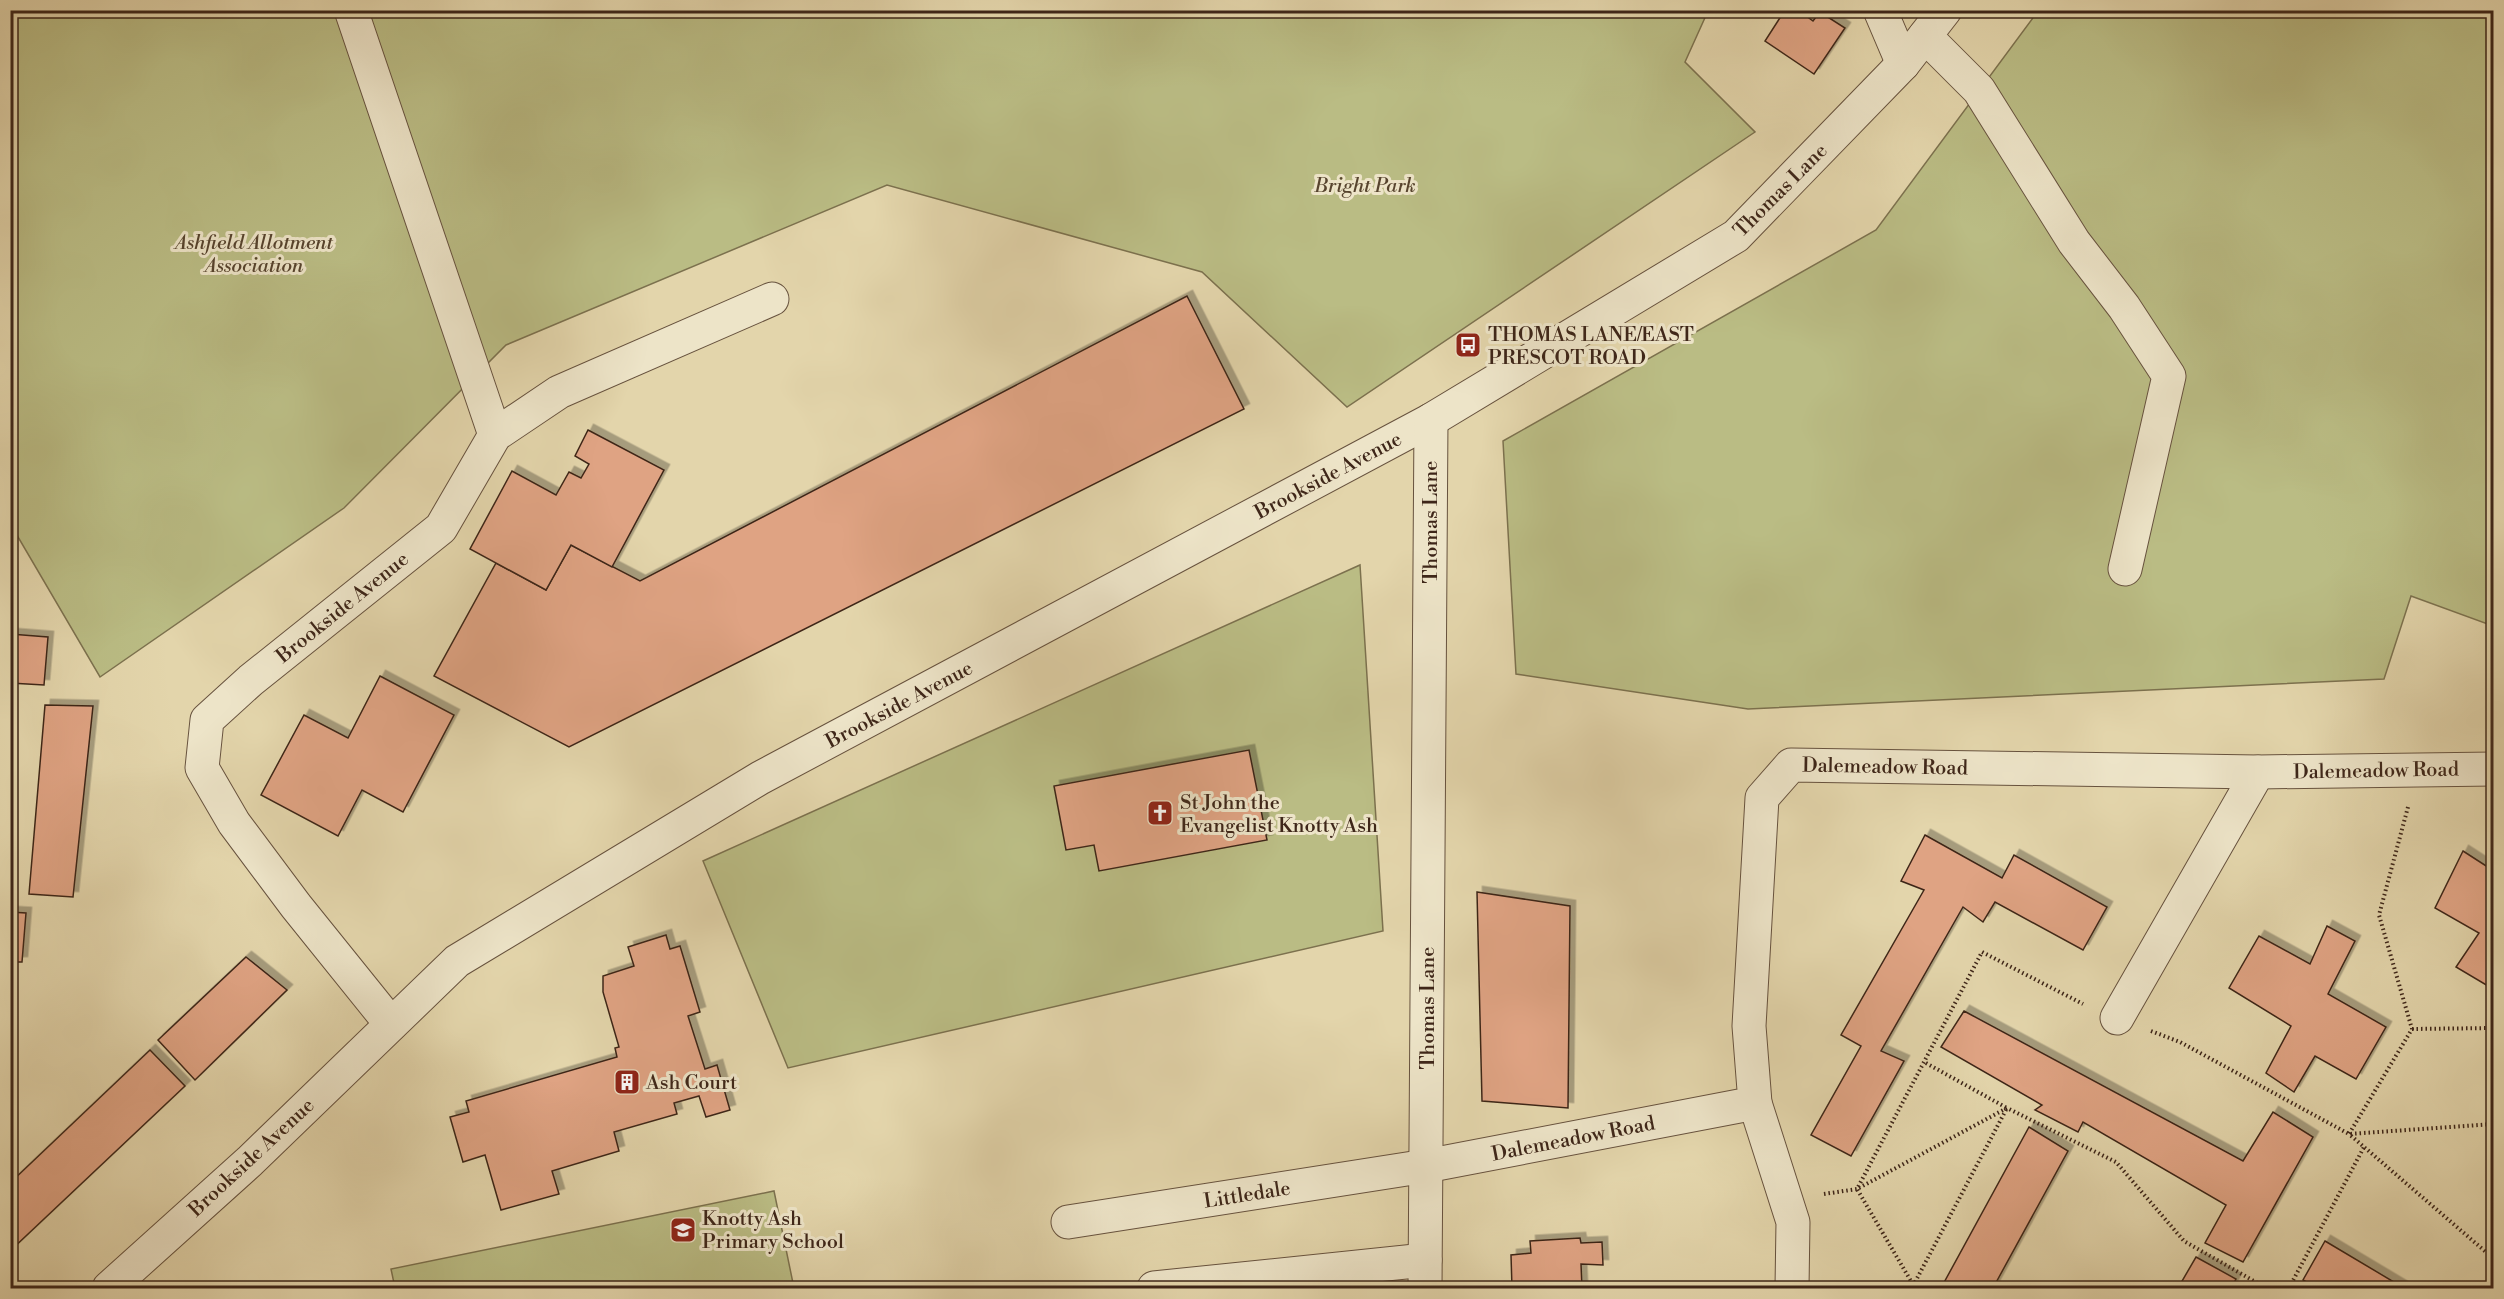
<svg xmlns="http://www.w3.org/2000/svg" width="2504" height="1299" font-family="'Libre Bodoni',serif">
	<style>
		.green { fill: #babc84; stroke: #7c714e; stroke-width: 1.5 }
		.building { fill: #dfa383; stroke: #3e2619; stroke-width: 1.5; filter: url(#shadow) }
		.lines { fill: none; stroke-linecap: round; stroke-linejoin: round }
		.minor-casing { stroke: #67523e; stroke-width: 35 }
		.path { stroke: #3e2619; stroke-width: 4; stroke-dasharray: 1.5 3; stroke-linecap: butt }
		.minor { stroke: #ede4c8; stroke-width: 33 }
		.labels { text-anchor: middle; stroke-width: 6; stroke-linejoin: round; paint-order: stroke }
		.park-label { font-size: 20px; font-style: italic; fill: #57442e; stroke: #ede4c8 }
		.street-label { font-size: 20px; fill: #3e2619; stroke: #ede4c8 }
		.poi-label { font-size: 20px; fill: #3e2619; stroke: #ede4c8; text-anchor: start }
	</style>
	<defs>
		<filter id="shadow"><feDropShadow dx="5.5" dy="-5.5" stdDeviation="0" flood-color="#0004"/></filter>
	</defs>
	<rect width="100%" height="100%" fill="#e3d5ab"/>
	<filter id="stains"><feTurbulence type="fractalNoise" baseFrequency=".00333" numOctaves="4"/><feColorMatrix values="0 0 0 0 .2 0 0 0 0 .09 0 0 0 0 .02 0 0 0 .5 -.17"/></filter>
	<radialGradient id="worn" r=".72"><stop offset=".6" stop-color="#630" stop-opacity="0"/><stop offset="1" stop-color="#630" stop-opacity=".3"/></radialGradient>
	<g class="green">
		<path d="M 10,11 L 1708,11 L 1685,62 L 1755,132 L 1347,407 L 1202,272 L 887,185 L 506,345 L 344,508 L 100,677 L 11,525 Z"/>
		<path d="M 2038,11 L 2493,11 L 2493,626 L 2411,596 L 2384,679 L 1748,709 L 1516,674 L 1503,441 L 1876,230 Z"/>
		<path d="M 1360,565 L 1383,931 L 788,1068 L 703,861 Z"/>
		<path d="M 774,1191 L 794,1288 L 395,1288 L 391,1269 Z"/>
	</g>
	<g class="building">
		<path d="M 1785,10 L 1798,10 L 1813,21 L 1820,12 L 1845,28 L 1814,74 L 1765,41 Z"/>
		<path d="M 1187,296 L 1244,409 L 569,747 L 434,676 L 496,563 L 546,590 L 571,545 L 640,581 Z"/>
		<path d="M 588,430 L 664,470 L 612,567 L 571,545 L 546,590 L 470,549 L 512,471 L 556,495 L 569,472 L 581,478 L 589,464 L 575,456 Z"/>
		<path d="M 10,634 L 48,637 L 44,685 L 10,683 Z"/>
		<path d="M 380,676 L 454,715 L 403,812 L 362,790 L 338,836 L 261,795 L 304,715 L 348,738 Z"/>
		<path d="M 45,705 L 93,706 L 73,897 L 29,894 Z"/>
		<path d="M 1249,750 L 1267,840 L 1099,871 L 1094,845 L 1066,850 L 1054,786 Z"/>
		<path d="M 1925,835 L 2002,878 L 2014,855 L 2107,907 L 2083,950 L 1995,902 L 1983,922 L 1963,907 L 1881,1051 L 1904,1061 L 1851,1156 L 1811,1135 L 1861,1046 L 1841,1035 L 1924,890 L 1901,881 Z"/>
		<path d="M 2463,851 L 2494,871 L 2494,978 L 2488,986 L 2456,967 L 2479,933 L 2435,908 Z"/>
		<path d="M 1477,892 L 1570,906 L 1568,1108 L 1482,1101 Z"/>
		<path d="M 10,912 L 26,913 L 22,962 L 10,962 Z"/>
		<path d="M 2327,926 L 2355,941 L 2328,994 L 2386,1027 L 2356,1079 L 2315,1056 L 2294,1092 L 2266,1073 L 2291,1026 L 2229,988 L 2259,936 L 2310,964 Z"/>
		<path d="M 666,935 L 670,949 L 680,946 L 700,1012 L 688,1016 L 705,1069 L 717,1065 L 730,1110 L 706,1117 L 699,1096 L 674,1103 L 677,1114 L 614,1132 L 619,1151 L 552,1171 L 559,1194 L 501,1210 L 485,1155 L 463,1162 L 450,1117 L 469,1112 L 466,1101 L 617,1057 L 615,1048 L 619,1047 L 603,992 L 603,976 L 634,966 L 628,947 Z"/>
		<path d="M 246,957 L 287,990 L 195,1080 L 158,1040 Z"/>
		<path d="M 1964,1011 L 2243,1161 L 2273,1112 L 2313,1137 L 2243,1262 L 2205,1243 L 2226,1205 L 2083,1122 L 2078,1132 L 2035,1110 L 2042,1105 L 1941,1047 Z"/>
		<path d="M 150,1050 L 185,1086 L 10,1251 L 10,1183 Z"/>
		<path d="M 2029,1127 L 2068,1151 L 1993,1288 L 1941,1288 Z"/>
		<path d="M 1580,1238 L 1581,1243 L 1602,1242 L 1603,1265 L 1581,1264 L 1582,1288 L 1512,1288 L 1511,1255 L 1531,1253 L 1530,1241 Z"/>
		<path d="M 2325,1241 L 2404,1288 L 2317,1288 L 2303,1280 Z"/>
		<path d="M 2196,1257 L 2236,1279 L 2231,1288 L 2178,1288 Z"/>
	</g>
	<g class="lines">
		<g class="minor-casing">
			<g id="minor">
				<path d="M 351,10 L 495,435"/>
				<path d="M 1880,10 L 1903,64"/>
				<path d="M 1925,36 L 1979,90 L 2074,242 L 2124,307 L 2169,376 L 2125,569"/>
				<path d="M 2117,1018 L 2258,772"/>
				<path d="M 391,1024 L 296,906 L 234,823 L 202,768 L 207,720 L 251,680 L 441,528 L 495,435 L 559,392 L 772,299"/>
				<path d="M 1755,1103 L 1793,1222 L 1792,1288"/>
				<path d="M 1068,1222 L 1426,1166 L 1755,1103 L 1749,1026 L 1762,798 L 1791,765 L 2258,772 L 2494,769"/>
				<path d="M 109,1288 L 250,1161 L 457,961 L 760,778 L 1431,420 L 1736,236 L 1903,64 L 1945,10"/>
				<path d="M 1154,1288 L 1425,1260"/>
				<path d="M 1425,1288 L 1431,420"/>
			</g>
		</g>
		<g class="path">
			<path d="M 2408,807 L 2379,915 L 2412,1029 L 2349,1134 L 2494,1259"/>
			<path d="M 2412,1029 L 2494,1028"/>
			<path d="M 2151,1031 L 2180,1042 L 2349,1134 L 2494,1124"/>
			<path d="M 1824,1194 L 1857,1189 L 1982,952 L 2083,1004"/>
			<path d="M 1913,1286 L 2007,1108 L 1924,1062"/>
			<path d="M 1915,1288 L 1857,1189 L 2007,1108 L 2116,1162 L 2184,1241 L 2266,1288"/>
			<path d="M 2289,1288 L 2364,1147"/>
		</g>
		<use href="#minor" class="minor"/>
	</g>
	<defs>
		<g id="bus-square" transform="scale(1.35)"><rect x="-9" y="-9" width="18" height="18" rx="4" fill="#8f2418" stroke="#ede4c8"/><path d="M-5-6H5V4H4V6H2V4H-2V6H-4V4H-5ZM-3.5-4V0h7V-4ZM-3.5 1.2v1.5H-2V1.2ZM2 1.2v1.5H3.5V1.2Z" fill="#fff"/></g>
		<g id="church-square" transform="scale(1.35)"><rect x="-9" y="-9" width="18" height="18" rx="4" fill="#8f2418" stroke="#ede4c8"/><path d="M-1.2-6h2.4v3.5h3.3v2.4h-3.3V6h-2.4V-.1h-3.3v-2.4h3.3Z" fill="#fff"/></g>
		<g id="building-square" transform="scale(1.35)"><rect x="-9" y="-9" width="18" height="18" rx="4" fill="#8f2418" stroke="#ede4c8"/><path d="M-4-6H4V6H1V3H-1V6H-4ZM-2.5-4.3h1.7v1.8h-1.7ZM.8-4.3h1.7v1.8H.8ZM-2.5-1h1.7V.8h-1.7ZM.8-1h1.7V.8H.8Z" fill="#fff"/></g>
		<g id="school-square" transform="scale(1.35)"><rect x="-9" y="-9" width="18" height="18" rx="4" fill="#8f2418" stroke="#ede4c8"/><path d="M0-5L7-2L0 1L-7-2ZM-4 1L0 2.5L4 1V4Q0 6-4 4Z" fill="#fff"/></g>
	</defs>
	<g fill-rule="evenodd">
		<use href="#bus-square" x="1468" y="345"/>
		<use href="#church-square" x="1160" y="813"/>
		<use href="#building-square" x="627" y="1082"/>
		<use href="#school-square" x="683" y="1230"/>
	</g>
	<g class="labels">
		<g class="park-label">
			<text x="1365" y="192">Bright Park</text>
			<text x="254" y="249">Ashfield Allotment<tspan x="254" dy="23">Association</tspan></text>
		</g>
		<g class="street-label">
			<text transform="translate(1780 190) rotate(-45)" y="7">Thomas Lane</text>
			<text transform="translate(1328 475) rotate(-28)" y="7">Brookside Avenue</text>
			<text transform="translate(1430 522) rotate(-90)" y="7">Thomas Lane</text>
			<text transform="translate(342 607) rotate(-39)" y="7">Brookside Avenue</text>
			<text transform="translate(899 704) rotate(-28)" y="7">Brookside Avenue</text>
			<text transform="translate(1885 766) rotate(1)" y="7">Dalemeadow Road</text>
			<text transform="translate(2376 770) rotate(-1)" y="7">Dalemeadow Road</text>
			<text transform="translate(1427 1008) rotate(-90)" y="7">Thomas Lane</text>
			<text transform="translate(1573 1138) rotate(-11)" y="7">Dalemeadow Road</text>
			<text transform="translate(251 1157) rotate(-43)" y="7">Brookside Avenue</text>
			<text transform="translate(1247 1194) rotate(-9)" y="7">Littledale</text>
		</g>
		<g class="poi-label">
			<text x="1488" y="341">THOMAS LANE/EAST<tspan x="1488" dy="23">PRESCOT ROAD</tspan></text>
			<text x="1180" y="809">St John the<tspan x="1180" dy="23">Evangelist Knotty Ash</tspan></text>
			<text x="646" y="1089">Ash Court</text>
			<text x="702" y="1225">Knotty Ash<tspan x="702" dy="23">Primary School</tspan></text>
		</g>
	</g>
	<rect width="2504" height="1299" fill="none" stroke="#e3d5ab" stroke-width="36"/>
	<rect x="12" y="12" width="2480" height="1275" fill="none" stroke="#3e2619" stroke-width="3"/>
	<rect x="18" y="18" width="2468" height="1263" fill="none" stroke="#3e2619" stroke-width="1.5"/>
	<rect width="100%" height="100%" filter="url(#stains)"/>
	<rect width="100%" height="100%" fill="url(#worn)"/>
</svg>
